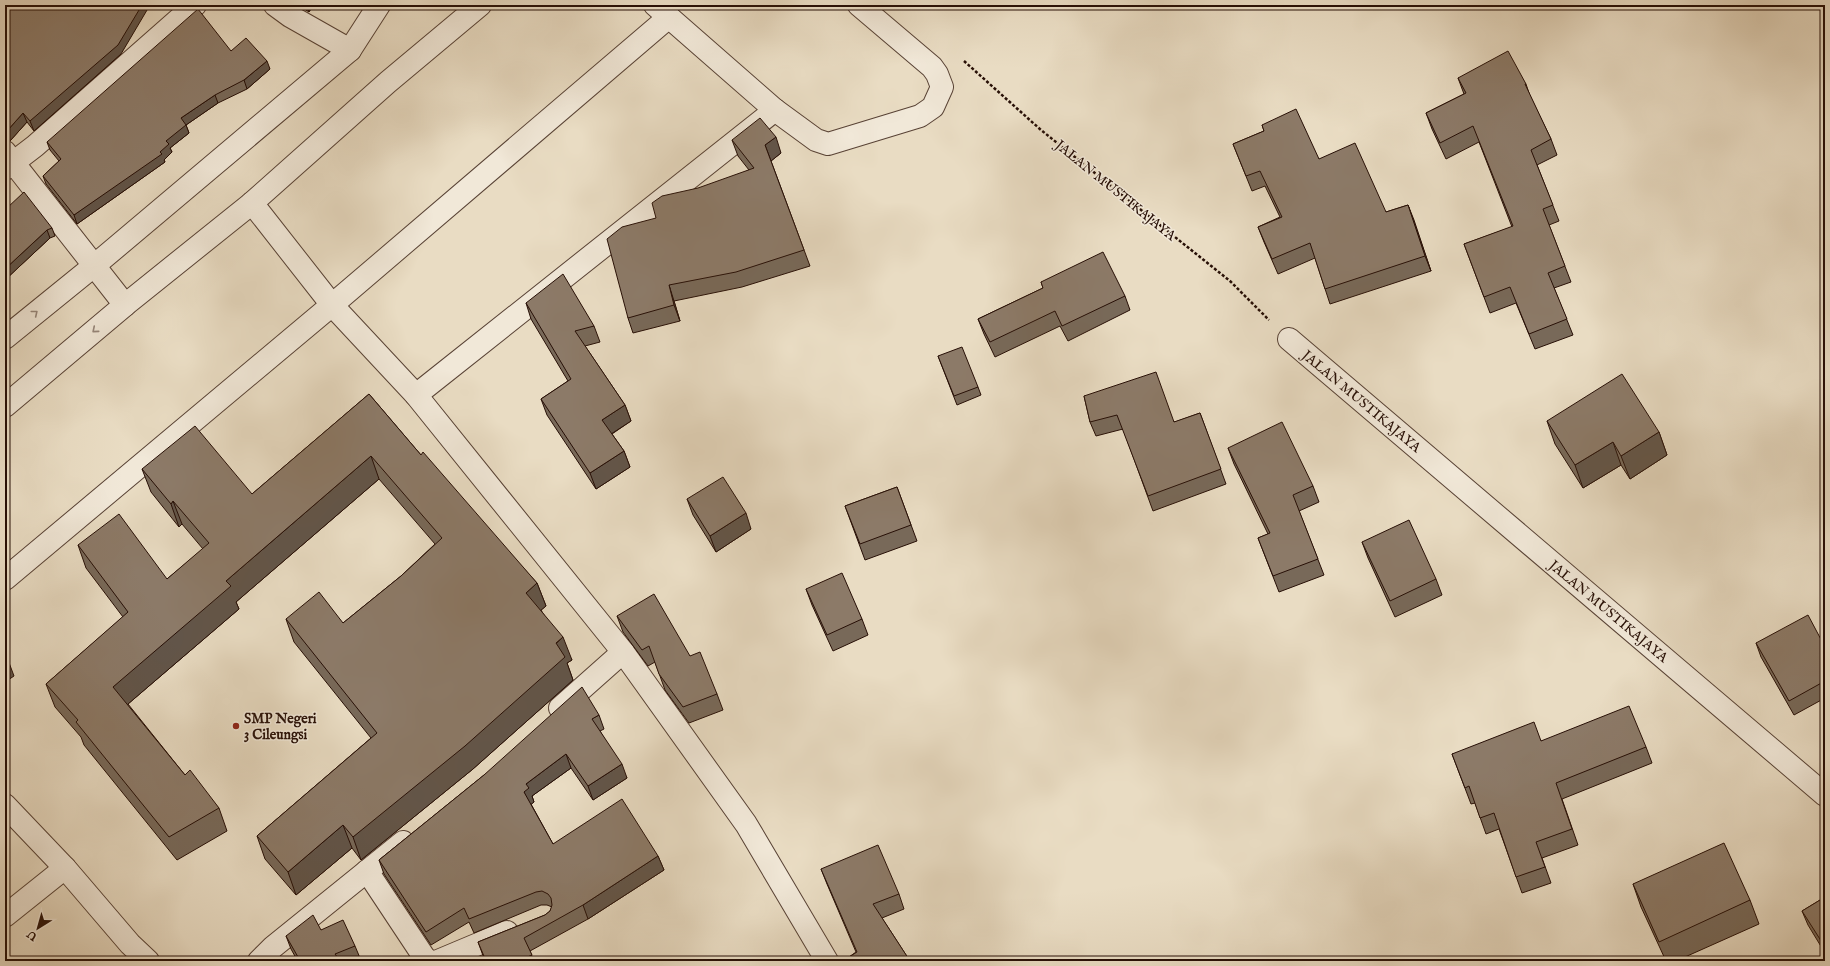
<svg xmlns="http://www.w3.org/2000/svg" width="1830" height="966" font-family="'IM FELL English',serif">
	<style>
		.lines { fill: none; stroke-linecap: round; stroke-linejoin: round }
		.minor-casing { stroke: #584235; stroke-width: 24 }
		.path { stroke: #270f06; stroke-width: 2.5; stroke-dasharray: 3 2; stroke-linecap: butt }
		.minor { stroke: #f1e8d8; stroke-width: 22 }
		.wall { fill: #786959; stroke: #270f06 }
		.shaded-wall { fill: #625549; stroke: #270f06 }
		.building { fill: #8c7a68; stroke: #270f06 }
		.oneway { stroke: #96867a }
		.poi-dot { fill: #8f2418; stroke: #f1e8d8; stroke-width: 1.5 }
		.labels { text-anchor: middle; stroke-width: 3; stroke-linejoin: round; paint-order: stroke }
		.street-label { font-size: 14px; fill: #270f06; stroke: #f1e8d8 }
		.poi-label { font-size: 14px; font-weight: bold; fill: #270f06; stroke: #f1e8d8; text-anchor: start }
	</style>
	<rect width="100%" height="100%" fill="#e9dcc3"/>
	<filter id="stains"><feTurbulence type="fractalNoise" baseFrequency=".005" numOctaves="4"/><feColorMatrix values="0 0 0 0 .2 0 0 0 0 .09 0 0 0 0 .02 0 0 0 .5 -.17"/></filter>
	<radialGradient id="worn" r=".72"><stop offset=".6" stop-color="#630" stop-opacity="0"/><stop offset="1" stop-color="#630" stop-opacity=".3"/></radialGradient>
	<g class="lines">
		<g class="minor-casing">
			<g id="minor">
				<path d="M 275,5 L 290,16 L 350,50"/>
				<path d="M 655,5 L 775,110 L 816,140 L 828,144 L 920,116 L 933,107 L 942,87 L 937,74 L 932,67 L 859,5"/>
				<path d="M 5,152 L 125,305"/>
				<path d="M 5,169 L 35,146 L 195,5"/>
				<path d="M 252,203 L 332,305 L 416,395 L 623,652 L 746,824 L 827,961"/>
				<path d="M 5,338 L 95,265 L 350,50 L 379,5"/>
				<path d="M 1289,339 L 1825,795"/>
				<path d="M 416,395 L 775,110"/>
				<path d="M 5,406 L 125,305 L 252,203 L 388,82 L 480,5"/>
				<path d="M 5,579 L 332,305 L 669,17"/>
				<path d="M 560,708 L 623,652"/>
				<path d="M 5,805 L 65,868 L 130,944 L 148,961"/>
				<path d="M 367,871 L 424,957 L 429,961"/>
				<path d="M 5,916 L 65,868"/>
				<path d="M 259,961 L 273,947 L 403,842"/>
				<path d="M 438,961 L 507,932"/>
			</g>
		</g>
		<path class="path" d="M 964,61 L 1041,130 L 1230,281 L 1269,320"/>
		<use href="#minor" class="minor"/>
	</g>
	<g class="wall">
		<path d="M 298,5 L 313,5 L 309,12 Z"/>
		<path d="M 5,15 L 121,54 L 34,131 L 27,122 L 10,141 L 5,140 Z"/>
		<path d="M 231,51 L 270,69 L 247,89 L 218,103 L 186,125 L 189,133 L 170,148 L 172,152 L 164,160 L 165,162 L 77,224 L 46,184 L 43,176 L 59,161 L 50,150 L 47,142 Z"/>
		<path d="M 1458,78 L 1526,84 L 1530,96 L 1551,139 L 1557,155 L 1537,165 L 1559,221 L 1549,225 L 1571,282 L 1554,288 L 1573,335 L 1535,349 L 1516,303 L 1490,313 L 1464,244 L 1512,227 L 1479,142 L 1446,159 L 1432,129 L 1426,113 L 1464,94 Z"/>
		<path d="M 1262,125 L 1319,159 L 1386,212 L 1408,205 L 1431,271 L 1330,304 L 1315,258 L 1278,274 L 1264,242 L 1258,227 L 1280,217 L 1265,186 L 1252,191 L 1233,144 L 1264,131 Z"/>
		<path d="M 732,140 L 781,153 L 771,161 L 810,266 L 742,287 L 674,301 L 680,321 L 633,333 L 628,318 L 656,218 L 749,170 L 738,156 Z"/>
		<path d="M 5,206 L 7,208 L 52,228 L 55,236 L 50,238 L 5,280 Z"/>
		<path d="M 1041,282 L 1125,296 L 1130,310 L 1068,341 L 1060,326 L 995,357 L 984,334 L 978,319 L 1043,288 Z"/>
		<path d="M 526,303 L 594,326 L 600,342 L 585,346 L 625,405 L 631,421 L 612,434 L 624,451 L 630,467 L 596,489 L 547,415 L 541,399 L 568,381 L 531,319 Z"/>
		<path d="M 938,356 L 978,387 L 981,395 L 957,405 Z"/>
		<path d="M 369,394 L 421,455 L 537,583 L 546,606 L 541,610 L 572,660 L 567,663 L 573,680 L 473,769 L 361,860 L 352,848 L 296,895 L 265,859 L 257,836 L 371,738 L 294,642 L 286,619 L 343,623 L 401,576 L 435,544 L 379,479 L 236,602 L 239,609 L 128,704 L 185,775 L 219,808 L 227,831 L 177,860 L 84,745 L 81,737 L 55,707 L 46,684 L 123,617 L 86,568 L 78,545 L 167,579 L 203,549 L 182,524 L 179,527 L 151,492 L 142,469 L 252,494 Z"/>
		<path d="M 1084,396 L 1175,422 L 1200,413 L 1226,484 L 1153,511 L 1123,429 L 1096,436 L 1090,422 Z"/>
		<path d="M 1547,421 L 1659,432 L 1667,455 L 1630,479 L 1621,465 L 1583,488 L 1555,444 Z"/>
		<path d="M 1228,448 L 1313,486 L 1319,502 L 1299,511 L 1324,575 L 1279,592 L 1258,538 L 1268,534 L 1234,464 Z"/>
		<path d="M 897,487 L 917,541 L 865,560 L 845,506 Z"/>
		<path d="M 687,499 L 751,529 L 716,552 L 693,515 Z"/>
		<path d="M 1362,542 L 1436,579 L 1442,595 L 1395,617 L 1368,558 Z"/>
		<path d="M 806,589 L 862,619 L 868,635 L 833,651 L 812,605 Z"/>
		<path d="M 617,616 L 690,656 L 717,694 L 723,710 L 689,723 L 665,690 L 655,662 L 648,666 L 623,632 Z"/>
		<path d="M 1756,643 L 1825,647 L 1825,698 L 1794,715 L 1761,657 Z"/>
		<path d="M 599,715 L 604,729 L 600,731 L 627,778 L 593,800 L 571,768 L 532,796 L 534,802 L 531,804 L 553,844 L 658,856 L 664,870 L 588,919 L 530,951 L 534,961 L 485,961 L 478,942 L 545,915 L 550,911 L 552,907 L 547,905 L 541,905 L 474,933 L 469,922 L 431,945 L 384,874 L 379,860 L 484,775 Z"/>
		<path d="M 1541,741 L 1646,747 L 1652,763 L 1562,799 L 1578,845 L 1542,858 L 1551,883 L 1522,893 L 1499,829 L 1486,834 L 1475,803 L 1471,804 L 1452,754 Z"/>
		<path d="M 821,869 L 899,894 L 904,909 L 882,918 L 910,961 L 851,961 L 849,957 L 856,952 L 827,884 Z"/>
		<path d="M 1633,884 L 1750,900 L 1759,924 L 1676,961 L 1666,961 L 1641,907 Z"/>
		<path d="M 1825,897 L 1825,953 L 1808,925 L 1802,911 Z"/>
		<path d="M 321,930 L 355,946 L 360,958 L 353,961 L 291,961 L 296,958 L 291,949 L 286,936 Z"/>
	</g>
	<g class="shaded-wall">
		<path d="M 142,5 L 150,5 L 121,54 L 34,131 L 30,121 Z"/>
		<path d="M 306,5 L 313,5 L 309,12 Z"/>
		<path d="M 267,61 L 270,69 L 247,89 L 244,80 Z"/>
		<path d="M 215,95 L 218,103 L 186,125 L 189,133 L 170,148 L 172,152 L 164,160 L 165,162 L 77,224 L 74,215 L 160,152 L 166,141 L 181,118 Z"/>
		<path d="M 23,113 L 27,122 L 10,141 L 7,131 Z"/>
		<path d="M 776,137 L 781,153 L 771,161 L 765,145 Z"/>
		<path d="M 1408,205 L 1414,220 L 1431,271 L 1425,256 Z"/>
		<path d="M 47,230 L 50,238 L 5,280 L 5,269 Z"/>
		<path d="M 669,285 L 674,301 L 680,321 L 674,305 Z"/>
		<path d="M 625,405 L 631,421 L 608,436 L 602,420 Z"/>
		<path d="M 1659,432 L 1667,455 L 1630,479 L 1621,456 Z"/>
		<path d="M 1613,442 L 1621,465 L 1583,488 L 1575,465 Z"/>
		<path d="M 624,451 L 630,467 L 596,489 L 590,473 Z"/>
		<path d="M 371,456 L 379,479 L 236,602 L 239,609 L 121,710 L 113,687 L 226,581 Z"/>
		<path d="M 173,501 L 182,524 L 179,527 L 171,504 Z"/>
		<path d="M 746,513 L 751,529 L 716,552 L 710,536 Z"/>
		<path d="M 537,583 L 546,606 L 534,616 L 526,593 Z"/>
		<path d="M 563,637 L 572,660 L 567,663 L 573,680 L 473,769 L 361,860 L 353,837 Z"/>
		<path d="M 8,660 L 14,676 L 5,682 L 5,662 Z"/>
		<path d="M 566,754 L 571,768 L 532,796 L 534,802 L 529,806 L 524,792 L 526,784 Z"/>
		<path d="M 622,764 L 627,778 L 593,800 L 588,786 Z"/>
		<path d="M 343,825 L 352,848 L 296,895 L 288,872 Z"/>
		<path d="M 658,856 L 664,870 L 588,919 L 583,905 Z"/>
	</g>
	<g class="building">
		<path d="M 13,5 L 142,5 L 118,45 L 30,121 L 23,113 L 7,131 L 5,131 L 5,15 Z"/>
		<path d="M 198,9 L 231,51 L 246,38 L 267,61 L 244,80 L 215,95 L 181,118 L 186,125 L 166,141 L 169,144 L 160,152 L 162,154 L 74,215 L 43,176 L 61,159 L 47,142 Z"/>
		<path d="M 1508,51 L 1526,84 L 1525,84 L 1551,139 L 1531,150 L 1553,205 L 1543,209 L 1565,266 L 1548,273 L 1567,319 L 1529,334 L 1510,287 L 1484,297 L 1464,244 L 1513,226 L 1473,126 L 1440,143 L 1426,113 L 1466,93 L 1458,78 Z"/>
		<path d="M 1296,109 L 1319,159 L 1355,143 L 1386,212 L 1408,205 L 1425,256 L 1325,289 L 1310,243 L 1272,259 L 1258,227 L 1282,217 L 1260,171 L 1246,176 L 1233,144 L 1264,131 L 1262,125 Z"/>
		<path d="M 760,118 L 776,137 L 765,145 L 804,250 L 736,272 L 669,285 L 674,305 L 628,318 L 607,239 L 622,227 L 656,218 L 652,203 L 662,196 L 698,188 L 754,168 L 732,140 Z"/>
		<path d="M 24,192 L 52,228 L 47,230 L 5,269 L 5,206 L 7,208 Z"/>
		<path d="M 1103,252 L 1125,296 L 1062,326 L 1055,311 L 990,342 L 978,319 L 1043,288 L 1041,282 Z"/>
		<path d="M 563,274 L 594,326 L 575,331 L 625,405 L 602,420 L 624,451 L 590,473 L 541,399 L 571,379 L 526,303 Z"/>
		<path d="M 962,347 L 978,387 L 954,396 L 938,356 Z"/>
		<path d="M 1156,372 L 1174,422 L 1200,413 L 1221,469 L 1148,496 L 1117,415 L 1090,422 L 1084,396 Z"/>
		<path d="M 1622,374 L 1659,432 L 1621,456 L 1613,442 L 1575,465 L 1547,421 Z"/>
		<path d="M 369,394 L 421,455 L 423,452 L 537,583 L 526,593 L 563,637 L 556,643 L 565,657 L 465,746 L 353,837 L 343,825 L 288,872 L 257,836 L 377,733 L 286,619 L 319,592 L 343,623 L 401,576 L 442,538 L 371,456 L 226,581 L 231,586 L 113,687 L 185,775 L 190,770 L 219,808 L 169,837 L 76,722 L 78,720 L 46,684 L 128,612 L 78,545 L 119,514 L 167,579 L 209,543 L 173,501 L 171,504 L 142,469 L 195,426 L 252,494 Z"/>
		<path d="M 1282,422 L 1313,486 L 1293,495 L 1318,559 L 1273,576 L 1258,538 L 1270,533 L 1228,448 Z"/>
		<path d="M 723,477 L 746,513 L 710,536 L 687,499 Z"/>
		<path d="M 897,487 L 911,525 L 860,544 L 845,506 Z"/>
		<path d="M 1409,520 L 1436,579 L 1390,601 L 1362,542 Z"/>
		<path d="M 842,573 L 862,619 L 827,635 L 806,589 Z"/>
		<path d="M 654,594 L 690,656 L 700,652 L 717,694 L 683,707 L 659,674 L 649,646 L 642,650 L 617,616 Z"/>
		<path d="M 1808,615 L 1825,647 L 1825,681 L 1789,701 L 1756,643 Z"/>
		<path d="M 5,656 L 8,660 L 5,662 Z"/>
		<path d="M 582,687 L 599,715 L 592,719 L 622,764 L 588,786 L 566,754 L 526,784 L 529,788 L 524,792 L 553,844 L 622,799 L 658,856 L 583,905 L 524,938 L 532,955 L 518,961 L 486,961 L 478,942 L 545,915 L 550,911 L 552,905 L 551,898 L 548,894 L 542,891 L 536,892 L 469,919 L 464,908 L 426,932 L 379,860 L 484,775 Z"/>
		<path d="M 1629,706 L 1646,747 L 1556,783 L 1572,829 L 1536,842 L 1545,867 L 1516,877 L 1494,813 L 1480,818 L 1469,786 L 1465,788 L 1452,754 L 1534,722 L 1541,741 Z"/>
		<path d="M 1724,843 L 1750,900 L 1659,942 L 1633,884 Z"/>
		<path d="M 878,845 L 899,894 L 873,904 L 910,961 L 852,961 L 849,957 L 857,952 L 821,869 Z"/>
		<path d="M 1825,897 L 1825,947 L 1802,911 Z"/>
		<path d="M 313,915 L 321,930 L 343,920 L 355,946 L 335,954 L 340,961 L 291,961 L 298,957 L 286,936 Z"/>
	</g>
	<defs><path id="oneway-chevron" d="M-2-3.5L2.5 0L-2 3.5" fill="none" stroke-width="1.6" stroke-linecap="round" stroke-linejoin="round"/></defs>
	<g class="oneway">
		<use href="#oneway-chevron" transform="translate(35 313) rotate(-39)"/>
		<use href="#oneway-chevron" transform="translate(95 330) rotate(140)"/>
	</g>
	<circle class="poi-dot" cx="236" cy="726" r="4"/>
	<g class="labels">
		<g class="street-label">
			<text transform="translate(1116 190) rotate(39)" y="5">JALAN MUSTIKAJAYA</text>
			<text transform="translate(1362 401) rotate(40)" y="5">JALAN MUSTIKAJAYA</text>
			<text transform="translate(1609 611) rotate(40)" y="5">JALAN MUSTIKAJAYA</text>
		</g>
		<g class="poi-label">
			<text x="244" y="723">SMP Negeri<tspan x="244" dy="16">3 Cileungsi</tspan></text>
		</g>
	</g>
	<rect width="1830" height="966" fill="none" stroke="#e9dcc3" stroke-width="20"/>
	<rect x="6" y="6" width="1818" height="954" fill="none" stroke="#270f06" stroke-width="2"/>
	<rect x="10" y="10" width="1810" height="946" fill="none" stroke="#270f06"/>
	<g transform="translate(38 928) rotate(217)" stroke="#f1e8d8" stroke-width="3" paint-order="stroke">
	<path d="M0-3L7 15L0 10L-7 15Z" fill="#270f06"/>
	<text y="-6" font-size="11" font-weight="bold" text-anchor="middle" fill="#270f06">U</text>
	</g>
	<rect width="100%" height="100%" filter="url(#stains)"/>
	<rect width="100%" height="100%" fill="url(#worn)"/>
</svg>
